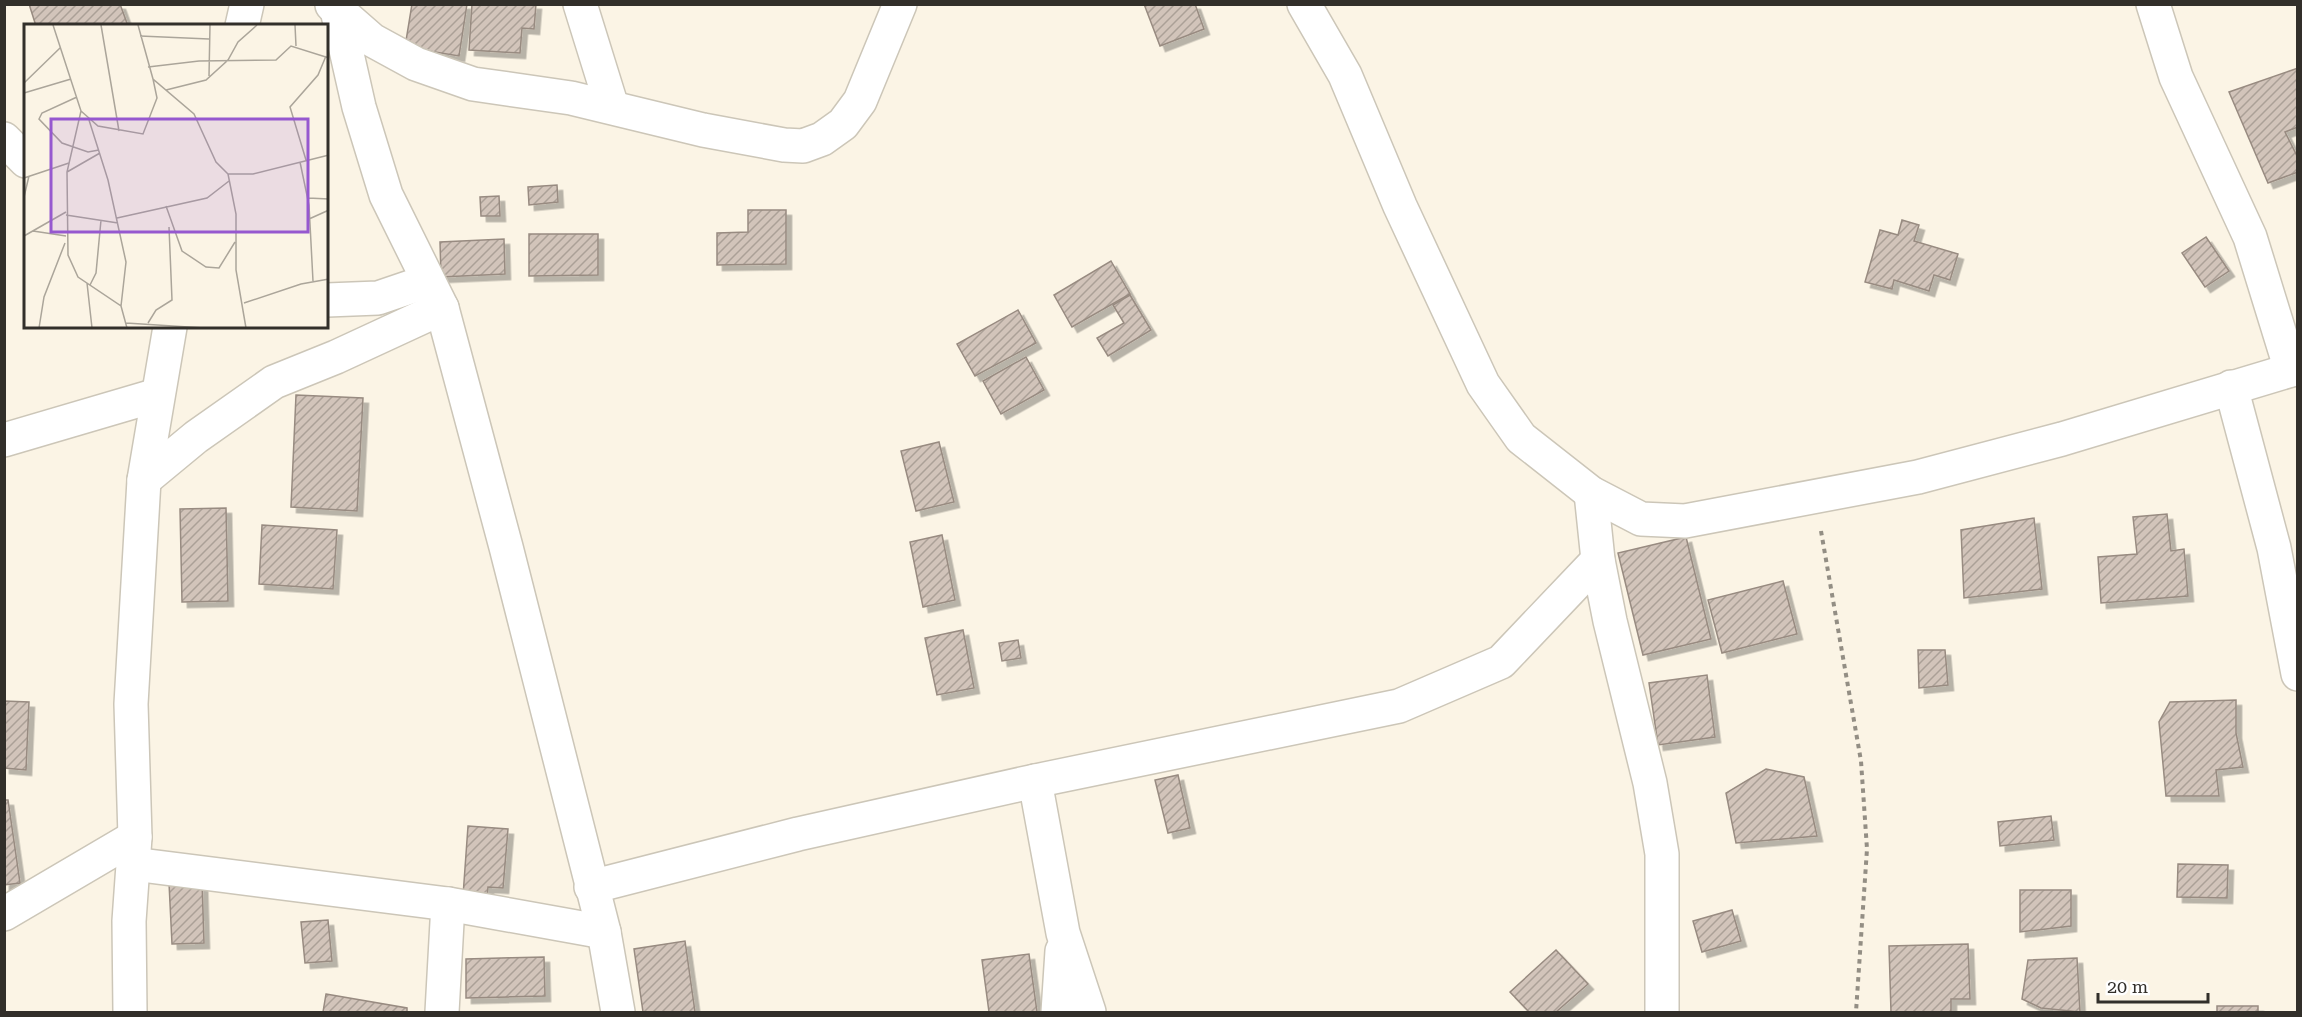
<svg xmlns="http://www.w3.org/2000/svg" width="2302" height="1017" font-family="'Roboto Serif',serif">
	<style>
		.building { fill: url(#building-hatch); stroke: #988b81; stroke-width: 1.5; filter: url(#shadow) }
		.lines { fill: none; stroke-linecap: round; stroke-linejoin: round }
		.minor-casing { stroke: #ccc6b8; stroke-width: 36 }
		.path { stroke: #938e84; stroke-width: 4; stroke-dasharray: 4.5 4.5; stroke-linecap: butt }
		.minor { stroke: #fff; stroke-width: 33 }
		.inset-road { fill: none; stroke: #aba59a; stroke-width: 1.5 }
		.view { fill: #9658cf; fill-opacity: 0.15; stroke: #9658cf; stroke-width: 3 }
		.inset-edge { fill: none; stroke: #322f2a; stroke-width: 3 }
	</style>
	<defs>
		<pattern id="building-hatch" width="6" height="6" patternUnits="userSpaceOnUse" patternTransform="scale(1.5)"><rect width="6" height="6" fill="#d2c4ba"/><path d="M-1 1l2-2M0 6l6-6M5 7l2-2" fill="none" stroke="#aba097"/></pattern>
		<filter id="shadow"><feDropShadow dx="5.5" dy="5.5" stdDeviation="0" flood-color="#0004"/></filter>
	</defs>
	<rect width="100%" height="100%" fill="#fbf4e5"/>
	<g class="building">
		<path d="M 29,4 L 120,4 L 128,26 L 36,26 Z"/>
		<path d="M 412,4 L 467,4 L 459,56 L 405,47 Z"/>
		<path d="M 472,4 L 536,4 L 534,29 L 522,28 L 520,53 L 469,50 Z"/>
		<path d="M 1144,4 L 1195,4 L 1204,29 L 1160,46 Z"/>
		<path d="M 2298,68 L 2298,127 L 2285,132 L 2298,158 L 2298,172 L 2268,183 L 2229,92 Z"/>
		<path d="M 557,185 L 558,202 L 529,205 L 528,187 Z"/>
		<path d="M 499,196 L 500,216 L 481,216 L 480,197 Z"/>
		<path d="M 748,210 L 786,210 L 786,264 L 717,265 L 717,233 L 748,232 Z"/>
		<path d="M 1902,220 L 1919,225 L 1914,241 L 1958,254 L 1950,280 L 1934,275 L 1929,291 L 1894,280 L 1892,289 L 1865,282 L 1880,230 L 1898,235 Z"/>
		<path d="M 529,234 L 598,234 L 598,275 L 529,276 Z"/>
		<path d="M 2206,237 L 2229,271 L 2205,287 L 2182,253 Z"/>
		<path d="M 504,239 L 505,274 L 441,277 L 440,242 Z"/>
		<path d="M 1111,261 L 1130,294 L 1072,327 L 1054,295 Z"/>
		<path d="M 1130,295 L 1151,330 L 1108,356 L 1097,338 L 1124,323 L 1113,305 Z"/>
		<path d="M 1018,310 L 1036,343 L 975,376 L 957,344 Z"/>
		<path d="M 1026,357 L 1044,390 L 1001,414 L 983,381 Z"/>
		<path d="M 296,395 L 363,398 L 357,511 L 291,507 Z"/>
		<path d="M 939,442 L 954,502 L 916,511 L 901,451 Z"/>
		<path d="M 226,508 L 228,601 L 182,602 L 180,509 Z"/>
		<path d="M 2167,514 L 2171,551 L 2184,549 L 2188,596 L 2101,603 L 2098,557 L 2137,554 L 2133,517 Z"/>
		<path d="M 2034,518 L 2042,589 L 1964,598 L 1961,530 Z"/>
		<path d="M 262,525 L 337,530 L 333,589 L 259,584 Z"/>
		<path d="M 942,535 L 955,600 L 923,607 L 910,542 Z"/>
		<path d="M 1686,537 L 1711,639 L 1643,655 L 1618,553 Z"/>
		<path d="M 1783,581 L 1797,634 L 1722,653 L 1708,600 Z"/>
		<path d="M 963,630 L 974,688 L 937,695 L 925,638 Z"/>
		<path d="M 1018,640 L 1021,658 L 1002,661 L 999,643 Z"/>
		<path d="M 1918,650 L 1945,650 L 1948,685 L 1919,688 Z"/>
		<path d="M 1707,675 L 1715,737 L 1658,745 L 1649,683 Z"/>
		<path d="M 2236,700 L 2236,733 L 2243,767 L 2216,770 L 2219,796 L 2166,796 L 2159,722 L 2170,702 Z"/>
		<path d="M 4,701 L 29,702 L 26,770 L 4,768 Z"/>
		<path d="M 1766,769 L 1804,777 L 1817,836 L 1736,843 L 1726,793 Z"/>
		<path d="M 1178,775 L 1190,828 L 1168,833 L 1155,780 Z"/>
		<path d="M 4,800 L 8,800 L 20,883 L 4,885 Z"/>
		<path d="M 2051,816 L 2054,840 L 2000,846 L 1998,822 Z"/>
		<path d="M 468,826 L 508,829 L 503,888 L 488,887 L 487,898 L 463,896 Z"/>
		<path d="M 2178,864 L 2228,865 L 2227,898 L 2177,897 Z"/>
		<path d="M 202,881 L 204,943 L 172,944 L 169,883 Z"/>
		<path d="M 2020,890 L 2071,890 L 2071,926 L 2020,932 Z"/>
		<path d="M 1732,910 L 1741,941 L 1702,952 L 1693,921 Z"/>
		<path d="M 328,920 L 332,961 L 305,963 L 301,922 Z"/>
		<path d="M 685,941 L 695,1012 L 643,1012 L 634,949 Z"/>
		<path d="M 1968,944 L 1970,999 L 1951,999 L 1951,1012 L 1891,1012 L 1889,946 Z"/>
		<path d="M 1556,950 L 1588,984 L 1556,1012 L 1529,1012 L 1510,992 Z"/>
		<path d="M 1029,954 L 1037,1012 L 989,1012 L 982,960 Z"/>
		<path d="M 544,957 L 545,996 L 466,998 L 466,959 Z"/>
		<path d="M 2077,958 L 2080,1012 L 2041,1008 L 2022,999 L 2028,960 Z"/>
		<path d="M 326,994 L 407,1008 L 407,1012 L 323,1012 Z"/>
		<rect x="2217" y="1006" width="41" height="6"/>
	</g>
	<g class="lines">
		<g class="minor-casing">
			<g id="minor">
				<path d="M 580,4 L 612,107"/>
				<path d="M 1304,4 L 1345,75 L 1400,206 L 1483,384 L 1521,438 L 1591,493 L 1641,519 L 1685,521 L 1918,477 L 2062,439 L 2298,368"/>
				<path d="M 2153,4 L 2176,77 L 2250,237 L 2291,370"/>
				<path d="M 332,5 L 372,40 L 416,64 L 473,84 L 571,98 L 703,130 L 784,145 L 803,146 L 822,139 L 843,124 L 860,101 L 900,4"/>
				<path d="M 337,10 L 359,107 L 386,195 L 442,308 L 506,547 L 604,932 L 618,1012"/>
				<path d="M 242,26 L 247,4"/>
				<path d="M 4,139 L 26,161"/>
				<path d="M 327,300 L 378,298 L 428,281"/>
				<path d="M 2231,387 L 2274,548 L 2298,674"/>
				<path d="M 4,440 L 157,395"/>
				<path d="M 144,480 L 196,437 L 274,382 L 336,357 L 442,308"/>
				<path d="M 1591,493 L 1598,560 L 1610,621 L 1650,783 L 1662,854 L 1662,1012"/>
				<path d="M 1035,781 L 1063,933 L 1089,1012"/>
				<path d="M 133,864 L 448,904 L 604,932"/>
				<path d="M 591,887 L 798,834 L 1035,781 L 1399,706 L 1501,662 L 1598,560"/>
				<path d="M 4,914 L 135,837"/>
				<path d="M 130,1012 L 129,921 L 135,837 L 131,704 L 144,480 L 170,327"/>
				<path d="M 442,1012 L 448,904"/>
				<path d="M 1058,1012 L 1062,951"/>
			</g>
		</g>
		<path class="path" d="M 1821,531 L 1861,761 L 1867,849 L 1856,1012"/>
		<use href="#minor" class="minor"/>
	</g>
	<g transform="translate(24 24)">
		<rect width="304" height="304" fill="#fbf4e5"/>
		<path class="inset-road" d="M 29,1 L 57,87 L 43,148 L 44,231 L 54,253 L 97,282 L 103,304M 77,1 L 95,107M 114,1 L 129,55 L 170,90 L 192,138 L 204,150 L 229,150 L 305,131M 271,1 L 272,22M 116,12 L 185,15M 124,43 L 175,37 L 252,36 L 267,22 L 305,34M 185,52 L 186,1M 0,59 L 36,24M 142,66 L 182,56 L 204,36 L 214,18 L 233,1M 0,69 L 47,55M 53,73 L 18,89 L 15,95 L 38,119 L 64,128 L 75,126M 57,87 L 74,102 L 119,110 L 133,74 L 129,55M 65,96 L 84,156 L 102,238 L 97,282M 282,136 L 266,83 L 294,51 L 302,32M 276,138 L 285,181 L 289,257M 43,148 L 76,129M 204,150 L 212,190 L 212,246 L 222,304M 0,154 L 45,139M 0,173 L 5,152M 284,174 L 305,175M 142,182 L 158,227 L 182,243 L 195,244 L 211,218M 42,191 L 94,199M 93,194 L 183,174 L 205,157M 285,195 L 305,186M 9,207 L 42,212M 0,212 L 42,188M 63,259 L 68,304M 66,261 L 72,249 L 77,196M 220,279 L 277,260 L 305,255M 102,299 L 180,304M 124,299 L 132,286 L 148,276 L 145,203M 15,304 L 20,273 L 41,219"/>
		<path class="view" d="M 27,95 L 284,95 L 284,208 L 27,208 Z"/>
		<rect width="304" height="304" class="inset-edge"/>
	</g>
	<rect width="2302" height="1017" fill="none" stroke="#322f2a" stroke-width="12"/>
	<path d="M2098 993v9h110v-9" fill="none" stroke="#322f2a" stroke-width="3"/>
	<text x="2107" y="993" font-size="18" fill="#322f2a" stroke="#ffffff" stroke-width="4.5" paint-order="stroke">20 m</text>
</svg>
